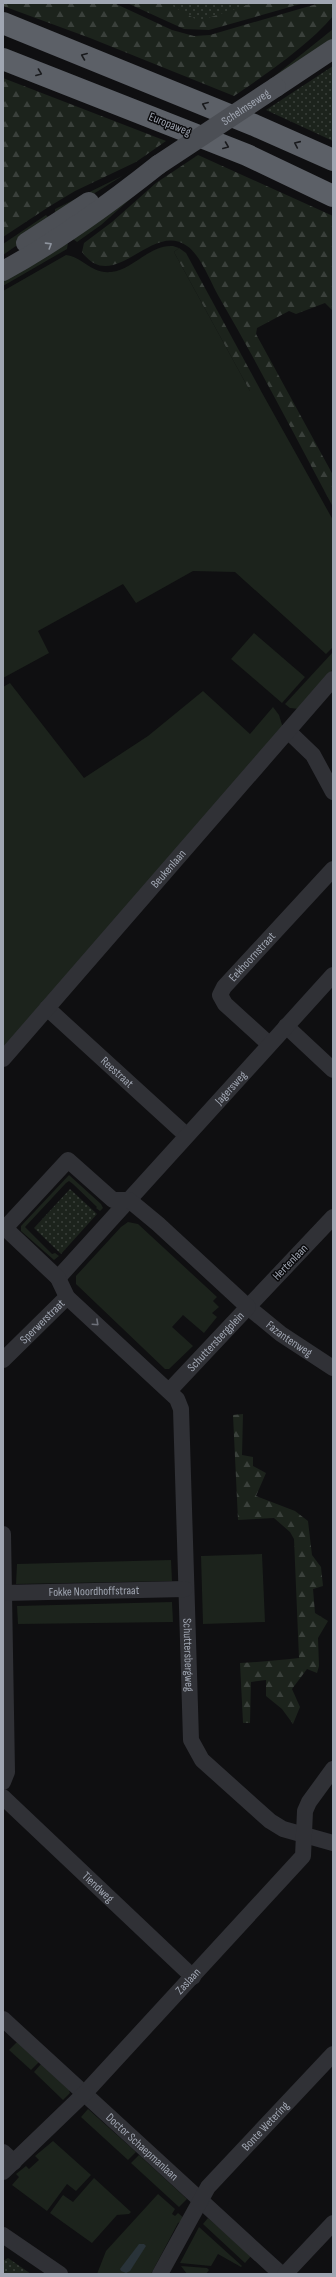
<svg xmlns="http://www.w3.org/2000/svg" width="336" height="2277" font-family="'Sofia Sans Condensed',sans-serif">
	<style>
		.grass { fill: #1c231c }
		.forest { fill: url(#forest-firs) }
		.park { fill: url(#park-dots) }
		.water { fill: #293339 }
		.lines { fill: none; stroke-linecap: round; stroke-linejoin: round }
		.minor { stroke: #303136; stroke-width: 16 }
		.major { stroke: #4c4f55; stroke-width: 20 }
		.highway { stroke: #5c6067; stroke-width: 22 }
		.major-bridge { stroke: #4c4f55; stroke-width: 20 }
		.oneway { stroke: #1a1b1e }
		.oneway2 { stroke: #8f959f }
		.oneway3 { stroke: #6e717a }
		.labels { text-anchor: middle; stroke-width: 3; stroke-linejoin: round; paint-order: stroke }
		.street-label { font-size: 12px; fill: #a0a6b2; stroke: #0a0a0c }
	</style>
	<defs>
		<pattern id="forest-firs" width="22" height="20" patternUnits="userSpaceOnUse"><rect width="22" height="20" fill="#1c231c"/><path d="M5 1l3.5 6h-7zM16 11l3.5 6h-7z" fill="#3a403b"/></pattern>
		<pattern id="park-dots" width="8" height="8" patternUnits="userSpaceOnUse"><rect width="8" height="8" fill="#1c231c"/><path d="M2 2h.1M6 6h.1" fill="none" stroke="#3a403b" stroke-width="1.8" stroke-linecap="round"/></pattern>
	</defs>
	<rect width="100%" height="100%" fill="#0f0f11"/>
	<g class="grass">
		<path d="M 333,29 L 333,39 L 273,78 L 272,78 Z"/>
		<path d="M 148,160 L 82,201 L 55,213 L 55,209 L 122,176 Z"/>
		<path d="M 136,194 L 101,225 L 77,242 L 73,239 Z"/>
		<path d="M 46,215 L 52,221 L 3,255 L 3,244 Z"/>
		<path d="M 68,243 L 67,249 L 3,286 L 3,275 Z"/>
		<path d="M 173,246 L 179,248 L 174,252 L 250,391 L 261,391 L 333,520 L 333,647 L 326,654 L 235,572 L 193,571 L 136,603 L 123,584 L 38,631 L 49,653 L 3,678 L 3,291 L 66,255 C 83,257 91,274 111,272 C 133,270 150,244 173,246 Z"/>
		<path d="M 254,633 L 305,677 L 282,703 L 231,659 Z"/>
		<path d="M 333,652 L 333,669 L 299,709 L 290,708 L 285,704 Z"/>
		<path d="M 10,683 L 84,778 L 148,736 L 203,691 L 250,734 L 273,707 L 279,715 L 283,728 L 3,1050 L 3,687 Z"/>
		<path d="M 69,1175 L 101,1204 L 103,1208 L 100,1211 L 96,1208 L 97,1207 L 73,1184 L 69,1181 L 66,1183 L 25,1227 L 52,1254 L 55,1253 L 59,1256 L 54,1260 L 21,1231 L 21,1226 Z"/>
		<path d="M 128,1222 L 138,1224 L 217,1297 L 213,1301 L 219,1307 L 212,1313 L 217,1317 L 204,1333 L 183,1315 L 172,1327 L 193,1346 L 169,1369 L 165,1369 L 76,1284 L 76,1276 L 121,1227 Z"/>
		<path d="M 262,1554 L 265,1622 L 203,1624 L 201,1556 Z"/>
		<path d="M 171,1560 L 172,1581 L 16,1584 L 17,1564 Z"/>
		<path d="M 172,1602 L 173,1622 L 18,1624 L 17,1606 Z"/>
		<path d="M 17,2042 L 39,2062 L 31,2070 L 9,2050 Z"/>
		<path d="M 41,2064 L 69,2090 L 70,2093 L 63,2100 L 34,2072 Z"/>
		<path d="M 88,2109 L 136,2152 L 128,2160 L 81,2117 Z"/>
		<path d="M 53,2141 L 91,2175 L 76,2191 L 67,2184 L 47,2211 L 12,2185 L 19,2177 L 16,2174 L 26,2166 L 29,2169 L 39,2160 L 35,2156 Z"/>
		<path d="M 139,2155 L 187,2199 L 179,2207 L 131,2163 Z"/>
		<path d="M 94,2178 L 131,2212 L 129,2214 L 117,2215 L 92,2243 L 50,2213 L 63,2195 L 73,2202 Z"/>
		<path d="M 158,2194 L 175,2209 L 172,2214 L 175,2216 L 178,2213 L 185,2219 L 178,2223 L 151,2274 L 97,2274 L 106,2251 Z"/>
		<path d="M 208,2218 L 251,2256 L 245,2263 L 203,2224 Z"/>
		<path d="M 199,2227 L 242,2266 L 241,2267 L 218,2254 L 211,2266 L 180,2263 Z"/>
		<path d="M 181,2266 L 207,2268 L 209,2270 L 206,2274 L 187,2274 Z"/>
	</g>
	<g class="forest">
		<path d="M 3,3 L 114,3 L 172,30 L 194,36 L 210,35 L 320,3 L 333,3 L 333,16 C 309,45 265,75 234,96 L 90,38 L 3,6 Z"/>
		<path d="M 127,3 L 304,3 L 209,30 L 184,29 Z"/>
		<path d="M 3,78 L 166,141 L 136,162 L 75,191 L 50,206 L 3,237 Z"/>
		<path d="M 198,155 L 333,216 L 333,311 L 325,303 L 296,314 L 289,311 L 257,328 L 256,334 L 333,475 L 333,507 C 295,436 259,366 219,297 C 211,283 200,254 187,246 C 152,220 114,296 82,252 L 84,243 L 112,222 L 156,183 Z"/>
		<path d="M 179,248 L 186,253 L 261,391 L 250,391 L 174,252 Z"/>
		<path d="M 243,1414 L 242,1455 L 253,1457 L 253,1466 L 266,1473 L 256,1496 L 295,1511 L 308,1521 L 312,1555 L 321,1567 L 323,1586 L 313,1589 L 315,1613 L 328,1621 L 318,1638 L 319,1666 L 317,1673 L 307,1669 L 292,1689 L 300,1707 L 293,1724 L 282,1709 L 266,1696 L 266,1680 L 251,1682 L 250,1723 L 243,1723 L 240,1663 C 260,1662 279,1660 299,1658 L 294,1539 L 290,1532 L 274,1518 L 238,1520 L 233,1415 Z"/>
	</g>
	<g class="park">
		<path d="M 167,3 L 253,3 L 199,21 Z"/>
		<path d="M 333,66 L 333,141 L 266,110 Z"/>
		<path d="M 70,1189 L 97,1214 L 61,1254 L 34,1228 Z"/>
		<path d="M 8,2258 L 31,2274 L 3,2274 L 3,2261 Z"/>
	</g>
	<path class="water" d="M 139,2244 L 144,2244 L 146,2246 L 130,2271 L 126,2273 L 121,2271 L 120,2269 Z"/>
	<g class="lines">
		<g class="minor">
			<path d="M 288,731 L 313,755 L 333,792"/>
			<path id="s1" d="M 47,1008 L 186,1135"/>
			<path d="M 286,1026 L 333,1070"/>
			<path id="s2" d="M 269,1044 L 225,1004 L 220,995 L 224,987 L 333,869"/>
			<path id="s3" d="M 3,1059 L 333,679"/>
			<path id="s4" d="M 333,1217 L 248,1307 L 281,1334 L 333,1368"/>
			<path id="s5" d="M 58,1278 L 333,975"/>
			<path id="s6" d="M 3,1360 L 67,1297"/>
			<path id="s7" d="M 169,1391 L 248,1307 L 158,1224 L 129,1200 L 113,1200 L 68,1160 L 5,1228 L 58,1278 L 67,1297 L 177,1399 L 181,1409 L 191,1740 L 202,1760 L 270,1821 L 283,1829 L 333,1843"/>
			<path d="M 3,1534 L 7,1772 L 3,1782"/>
			<path id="s8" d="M 3,1593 L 185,1589"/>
			<path id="s9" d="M 3,1797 L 193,1977"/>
			<path id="s10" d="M 3,2019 L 281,2274"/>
			<path d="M 3,2152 L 14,2162"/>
			<path id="s11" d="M 3,2172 L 84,2094 L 303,1856 L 305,1811 L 309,1802 L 333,1769"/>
			<path d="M 3,2235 L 60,2274"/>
			<path id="s12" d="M 160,2274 L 208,2187 L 333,2054"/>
			<path d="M 285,2274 L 333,2223"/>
		</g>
		<g class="major">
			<path d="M 276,87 L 333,49"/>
			<path d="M 26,243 L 89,202"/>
			<path d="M 3,271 C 58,241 109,204 158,165"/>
		</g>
		<g class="highway">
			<path d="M 3,23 L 254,125 L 333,160"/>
			<path d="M 3,59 L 247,155 L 333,196"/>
		</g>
		<path class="major-bridge" id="s13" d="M 158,165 L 276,87"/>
	</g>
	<defs><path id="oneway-chevron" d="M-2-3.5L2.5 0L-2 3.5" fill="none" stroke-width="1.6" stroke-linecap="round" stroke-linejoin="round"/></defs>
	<g class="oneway">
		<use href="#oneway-chevron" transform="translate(84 56) rotate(-158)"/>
		<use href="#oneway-chevron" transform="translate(39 73) rotate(21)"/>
		<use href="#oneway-chevron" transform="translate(205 105) rotate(-158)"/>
		<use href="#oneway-chevron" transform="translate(297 144) rotate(-156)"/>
		<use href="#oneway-chevron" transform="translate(226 146) rotate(22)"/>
	</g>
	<use class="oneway2" href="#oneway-chevron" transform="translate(49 245) rotate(-32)"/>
	<use class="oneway3" href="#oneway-chevron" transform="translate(96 1323) rotate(43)"/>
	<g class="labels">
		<g class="street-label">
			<text dy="4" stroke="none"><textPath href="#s13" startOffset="105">Schelmseweg</textPath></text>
			<text transform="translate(170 124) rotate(22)" y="4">Europaweg</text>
			<text dy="4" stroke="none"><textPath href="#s3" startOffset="252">Beukenlaan</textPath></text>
			<text dy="4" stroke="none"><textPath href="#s2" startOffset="120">Eekhoornstraat</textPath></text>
			<text dy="4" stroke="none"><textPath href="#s1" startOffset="95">Reestraat</textPath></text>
			<text dy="4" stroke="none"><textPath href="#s5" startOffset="257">Jagersweg</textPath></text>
			<text transform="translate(290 1262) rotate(-46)" y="4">Hertenlaan</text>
			<text dy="4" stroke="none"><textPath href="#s6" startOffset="55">Sperwerstraat</textPath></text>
			<text dy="4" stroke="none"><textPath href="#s4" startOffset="176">Fazantenweg</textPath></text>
			<text dy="4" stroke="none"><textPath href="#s7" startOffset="68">Schuttersbergplein</textPath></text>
			<text dy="4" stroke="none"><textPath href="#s8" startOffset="91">Fokke Noordhoffstraat</textPath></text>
			<text dy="4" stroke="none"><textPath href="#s7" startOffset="945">Schuttersbergweg</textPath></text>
			<text dy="4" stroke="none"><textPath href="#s9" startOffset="131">Tiendweg</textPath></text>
			<text dy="4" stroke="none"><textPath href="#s11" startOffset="266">Zaslaan</textPath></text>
			<text dy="4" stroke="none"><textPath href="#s12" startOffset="183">Bonte Wetering</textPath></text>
			<text dy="4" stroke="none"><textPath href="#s10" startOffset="189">Doctor Schaepmanlaan</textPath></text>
		</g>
	</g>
	<rect width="336" height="2277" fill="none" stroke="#a0a6b2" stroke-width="8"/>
</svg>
